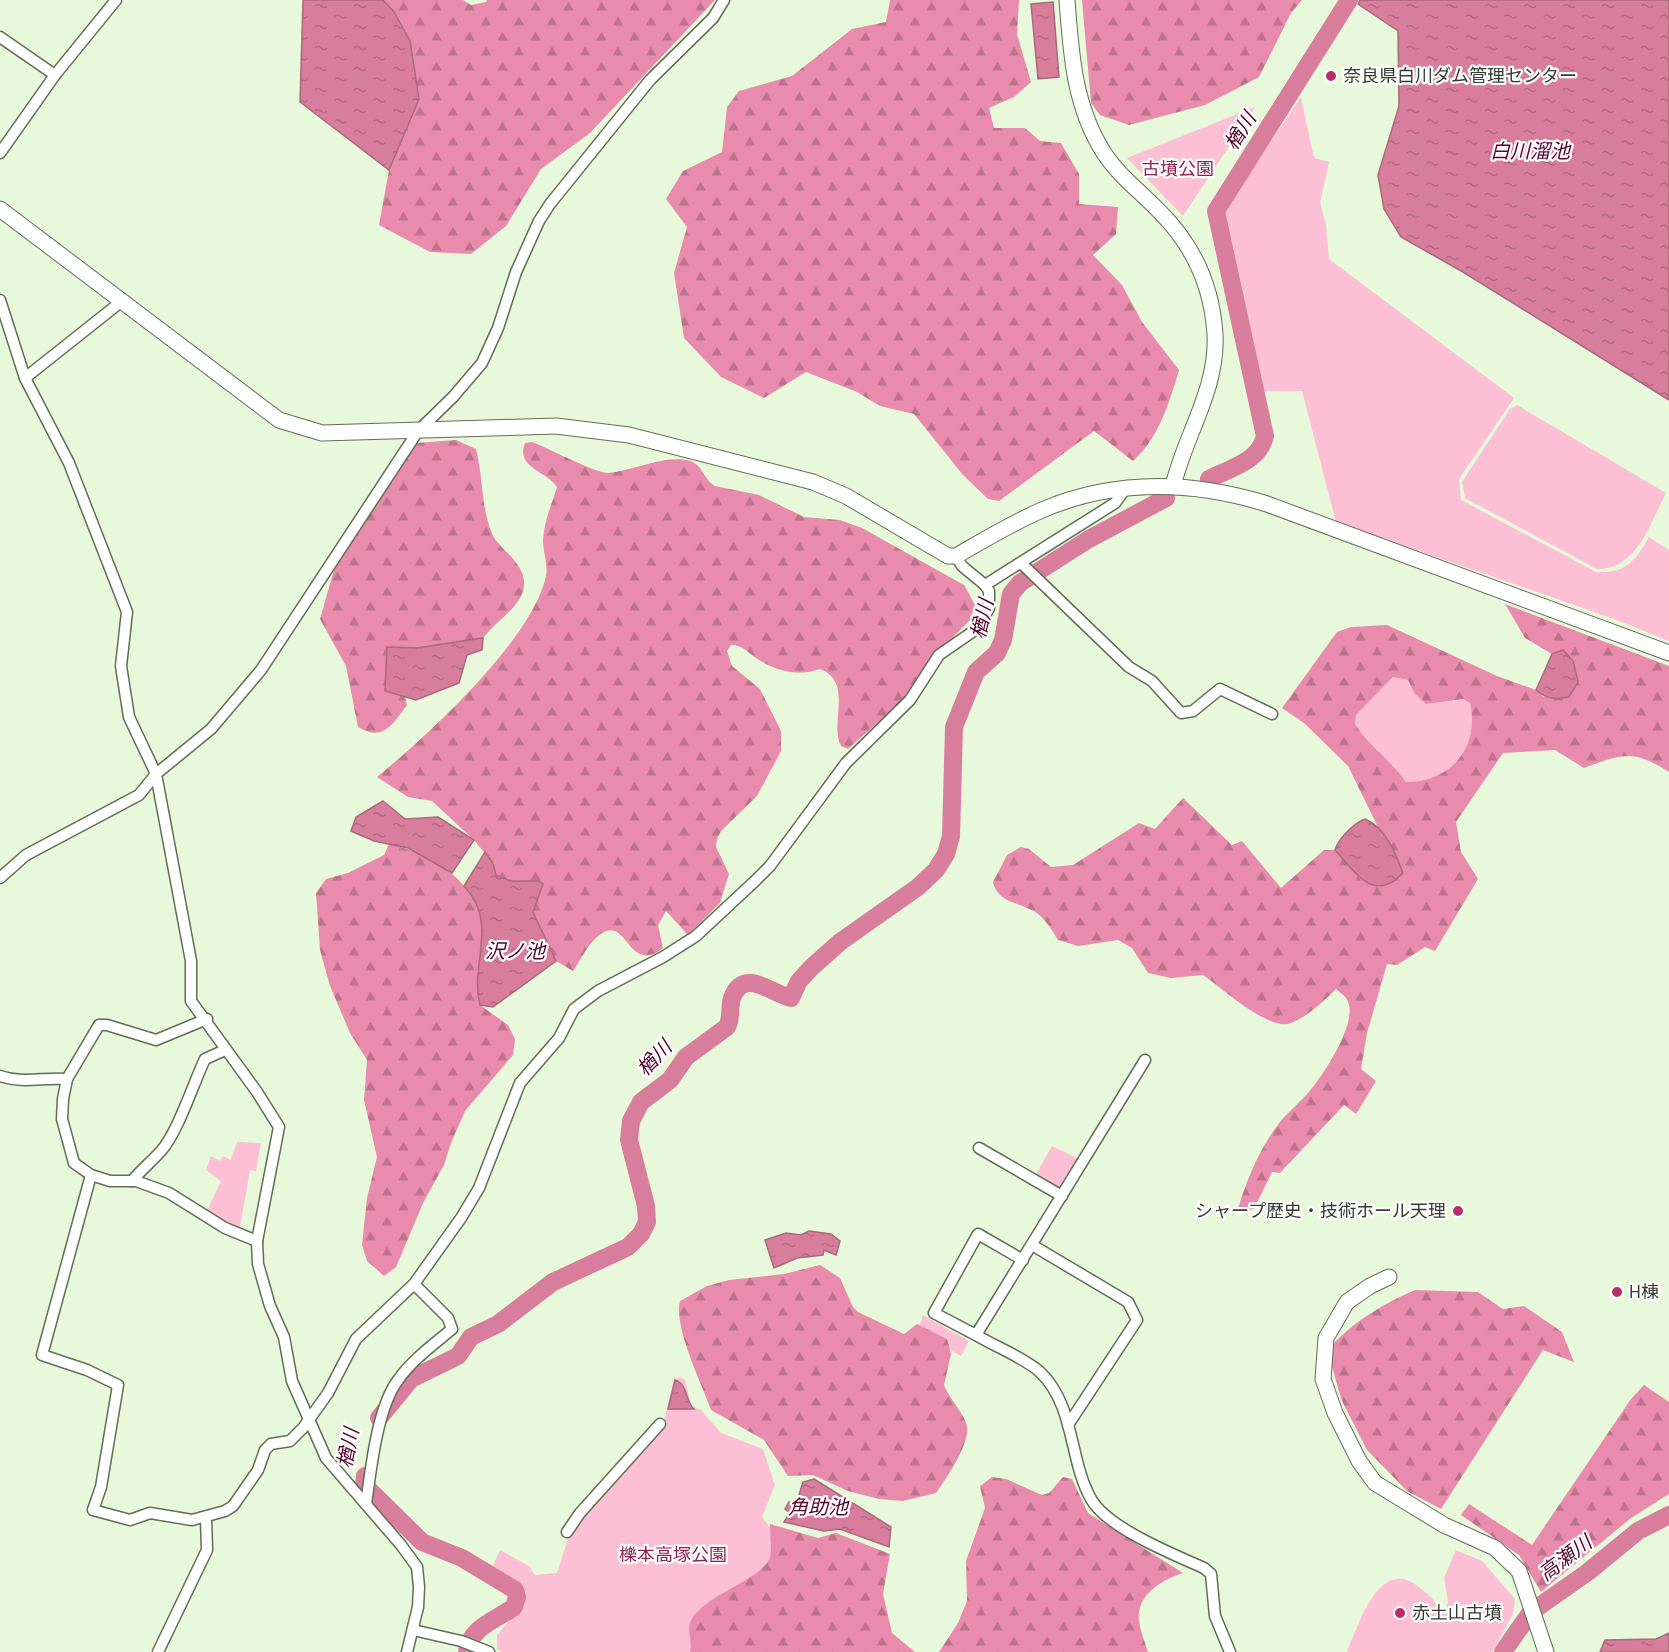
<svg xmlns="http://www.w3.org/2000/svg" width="1669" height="1652" font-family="'Space Grotesk','Noto Sans JP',sans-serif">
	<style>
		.green { fill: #fdbfd3 }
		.forest { fill: url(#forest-firs); fill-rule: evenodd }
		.water { fill: url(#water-ripples); stroke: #a86a7c; stroke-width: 1.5 }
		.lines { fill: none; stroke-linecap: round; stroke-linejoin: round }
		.river { stroke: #d97d9d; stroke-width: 18 }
		.street-casing { stroke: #606f54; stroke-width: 13 }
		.secondary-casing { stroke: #606f54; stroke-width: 17 }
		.street { stroke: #fff; stroke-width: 10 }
		.secondary { stroke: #fff; stroke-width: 15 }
		.poi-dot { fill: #b82e6b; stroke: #fff; stroke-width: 2 }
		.labels { text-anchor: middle; stroke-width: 4.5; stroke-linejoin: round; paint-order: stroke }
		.poi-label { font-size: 18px; fill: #353c30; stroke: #fff; text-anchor: start }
		.park-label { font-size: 18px; fill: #8e2152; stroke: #fff }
		.water-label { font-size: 20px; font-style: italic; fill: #57012c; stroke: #fff }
	</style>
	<defs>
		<pattern id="forest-firs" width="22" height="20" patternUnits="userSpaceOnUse" patternTransform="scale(1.5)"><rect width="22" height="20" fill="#e98bac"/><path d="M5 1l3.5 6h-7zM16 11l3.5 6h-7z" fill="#be738c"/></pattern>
		<pattern id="water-ripples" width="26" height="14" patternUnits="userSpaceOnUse" patternTransform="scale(1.5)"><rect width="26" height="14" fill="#d97d9d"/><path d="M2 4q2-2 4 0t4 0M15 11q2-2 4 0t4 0" fill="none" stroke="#b16880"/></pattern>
	</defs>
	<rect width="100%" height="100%" fill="#e7f9da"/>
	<g class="green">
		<path d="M 1301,97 L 1314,158 L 1329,162 L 1320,203 L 1326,224 L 1329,259 L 1514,398 L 1459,479 L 1461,500 L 1596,572 C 1626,574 1635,561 1649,537 L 1669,550 L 1669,641 L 1614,619 L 1336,522 L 1302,391 L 1264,391 L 1225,209 Z"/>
		<path d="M 1255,107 L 1183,216 L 1127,158 Z"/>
		<path d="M 1517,405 L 1666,493 C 1650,523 1637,570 1597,569 L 1465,498 L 1462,482 L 1510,409 Z"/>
		<path d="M 1393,677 L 1408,680 L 1414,693 L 1426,704 L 1463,699 L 1470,703 C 1480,747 1451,782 1406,782 C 1391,760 1370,746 1355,724 L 1356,715 Z"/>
		<path d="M 237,1142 L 261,1143 L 256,1171 L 250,1170 L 239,1233 L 206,1213 L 221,1181 L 206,1170 L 211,1156 L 220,1161 L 223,1156 L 231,1160 Z"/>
		<path d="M 1052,1146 L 1081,1160 L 1062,1194 L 1034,1178 Z"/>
		<path d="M 923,1315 L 969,1341 L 961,1356 L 917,1332 Z"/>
		<path d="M 680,1377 L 685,1380 L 691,1405 L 701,1410 L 721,1433 L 763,1449 L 775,1485 L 762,1517 L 779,1539 L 725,1652 L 502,1652 L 497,1649 L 497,1635 L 521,1607 L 518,1582 L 492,1568 L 500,1550 L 529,1566 L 535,1575 L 557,1573 L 570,1532 L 664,1421 L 674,1379 Z"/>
		<path d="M 1456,1550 L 1482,1561 L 1515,1599 L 1513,1614 L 1492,1652 L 1347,1652 C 1358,1626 1380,1553 1420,1588 C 1428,1594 1434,1599 1438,1608 L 1446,1609 L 1448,1602 L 1444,1578 Z"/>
	</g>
	<g class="forest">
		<path d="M 383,0 L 463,0 L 471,5 L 486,2 L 487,0 L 715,0 L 590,133 L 541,169 L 506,226 L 471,254 L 430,252 L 379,225 L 389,170 L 419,99 L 394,12 Z"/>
		<path d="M 890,0 L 1019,0 L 1017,34 L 1031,82 L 1014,97 L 989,108 L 994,128 L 1025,128 L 1040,141 L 1061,143 L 1079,174 L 1079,204 L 1118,207 L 1116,234 L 1093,255 L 1122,285 L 1142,322 L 1179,370 C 1169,403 1159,438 1133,461 L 1094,431 L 999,501 L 988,499 L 963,475 L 914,414 L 880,406 L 857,392 L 806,372 L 764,398 L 721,377 L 684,338 L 674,273 L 687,227 L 666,199 L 683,171 L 722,152 L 727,107 L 739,91 L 792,76 L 852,29 L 886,22 Z"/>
		<path d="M 1082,0 L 1302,0 L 1291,13 L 1259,77 L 1205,105 L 1129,125 L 1100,115 L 1091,103 Z"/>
		<path d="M 456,440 L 476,449 C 483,476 481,505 491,531 C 495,543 506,550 514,560 C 543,595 503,613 483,638 L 417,648 L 387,647 L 385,691 L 405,697 L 407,705 C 392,725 383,742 358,727 L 346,666 L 320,619 L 334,570 L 416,443 Z"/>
		<path d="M 532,442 C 548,448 597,474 609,473 C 632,471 667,454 690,461 C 703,465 704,480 715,486 L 759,495 L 804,517 L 840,520 L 862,528 L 964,585 L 975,605 L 970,620 L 925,666 L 905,698 L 848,749 L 841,746 C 829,723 854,682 820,669 C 798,677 776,671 756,658 C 747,652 743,645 731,645 L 727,651 L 732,666 L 760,689 L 781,731 L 781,751 L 757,796 L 721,831 L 717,839 L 716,847 L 729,874 L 720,903 L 688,935 L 666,911 L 658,925 L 663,948 C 625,978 628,905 594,940 C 586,948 580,961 573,971 L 556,961 L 533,912 L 542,885 L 539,881 L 511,881 L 496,874 L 493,863 L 474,840 L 432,801 L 408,797 L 377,777 C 426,737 533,639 546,576 C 548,565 543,551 543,540 C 544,521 552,504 557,487 C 547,471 515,468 525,443 Z"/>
		<path d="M 1505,604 L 1669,666 L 1669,772 C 1632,749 1623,754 1584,768 L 1555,750 L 1503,753 L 1456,822 L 1461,852 L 1478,879 L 1435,951 L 1425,947 L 1397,965 L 1387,964 L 1367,1033 L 1361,1069 L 1376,1081 L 1356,1114 L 1344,1105 L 1280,1173 L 1272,1172 L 1254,1209 L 1237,1212 C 1247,1179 1259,1149 1280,1122 C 1290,1110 1303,1100 1312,1088 C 1325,1072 1361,1018 1346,998 C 1344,995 1339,992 1336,989 C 1324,1001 1307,1017 1291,1023 C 1269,1032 1221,987 1203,975 L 1171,978 L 1148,973 L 1132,948 L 1118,940 L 1078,946 L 1058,940 C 1052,930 1044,917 1034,911 C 1018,902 998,903 993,882 L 1007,855 L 1021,847 L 1029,849 L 1051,867 L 1073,865 L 1139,823 L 1155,829 L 1183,798 L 1232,845 L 1242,841 L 1281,888 L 1324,850 L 1335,850 L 1362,880 L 1380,887 L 1396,854 L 1377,825 L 1348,766 L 1304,723 L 1282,708 L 1337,632 L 1351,627 L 1387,625 L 1497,676 L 1536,690 L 1544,697 L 1563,650 L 1552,654 L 1525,638 ZM 1393,677 L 1408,680 L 1414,693 L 1426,704 L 1463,699 L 1470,703 C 1480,747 1451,782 1406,782 C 1391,760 1370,747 1355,724 L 1356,715 Z"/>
		<path d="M 389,844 C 432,853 482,885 484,933 C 485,960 473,978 480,1005 L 508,1025 L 515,1039 L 513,1055 L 465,1111 L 451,1143 L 444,1165 L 424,1201 L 396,1267 L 384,1276 L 367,1261 L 362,1245 L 367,1198 L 377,1157 L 364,1100 L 367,1060 L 350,1033 L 330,986 L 320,950 L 316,893 L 326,879 L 348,873 L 384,855 Z"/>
		<path d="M 820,1265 L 840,1278 L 853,1307 L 858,1312 L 904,1334 L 917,1324 L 947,1339 L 951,1354 L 944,1385 C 949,1398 965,1415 967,1426 C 970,1444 946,1479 936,1493 L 903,1501 L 879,1499 L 848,1491 L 813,1475 L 788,1476 L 764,1440 L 711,1410 C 702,1384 673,1326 680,1301 L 707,1286 L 729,1280 L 784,1274 Z"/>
		<path d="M 1415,1290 L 1478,1292 L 1503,1309 L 1524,1306 L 1562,1332 L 1574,1362 L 1543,1350 L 1441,1509 L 1407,1491 L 1367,1450 L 1342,1401 L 1332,1367 L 1332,1345 C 1356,1320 1383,1304 1415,1290 Z"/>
		<path d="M 1644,1385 L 1669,1402 L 1669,1494 L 1631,1518 L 1541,1592 L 1519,1555 L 1461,1515 L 1469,1504 L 1532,1545 L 1631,1399 Z"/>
		<path d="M 992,1477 L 1006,1479 L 1042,1495 L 1049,1493 L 1063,1477 L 1072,1479 L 1088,1513 L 1183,1573 C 1163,1579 1136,1595 1139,1620 C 1140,1631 1145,1642 1148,1652 L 939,1652 L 958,1623 L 967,1601 L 966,1561 L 985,1508 L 980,1486 Z"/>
		<path d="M 770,1524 L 818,1538 L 836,1533 L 890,1554 L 883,1594 L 892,1633 L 915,1652 L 690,1652 C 693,1642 686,1630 691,1620 C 707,1593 763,1580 770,1557 C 772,1547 770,1534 770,1524 Z"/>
	</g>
	<g class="water">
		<path d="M 303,0 L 383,0 L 394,12 L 410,41 L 419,99 L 389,170 L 300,102 Z"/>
		<path d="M 1360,0 L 1669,0 L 1669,400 L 1463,272 L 1401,237 L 1384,209 L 1378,175 L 1399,106 L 1398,31 L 1358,4 Z"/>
		<path d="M 1053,2 L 1059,77 L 1038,79 L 1031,4 Z"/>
		<path d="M 483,638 L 482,650 L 467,655 L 459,683 L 416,700 L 385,691 L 387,647 L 417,648 Z"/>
		<path d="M 1563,650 L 1573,661 L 1578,682 L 1569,697 C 1555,700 1547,699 1536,690 L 1552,654 Z"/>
		<path d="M 383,801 L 405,819 L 438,817 L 474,840 L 452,873 L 408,848 L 374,841 L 351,831 L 356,817 Z"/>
		<path d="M 1365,819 C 1386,828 1395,852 1403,873 C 1374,904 1356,873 1335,850 C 1338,839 1354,823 1365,819 Z"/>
		<path d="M 485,852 L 493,863 L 496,875 L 511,881 L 539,881 L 543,884 L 533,912 L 556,961 L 493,1007 L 480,1005 C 469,964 500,924 464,886 Z"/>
		<path d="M 809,1231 L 831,1234 L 840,1241 L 836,1255 L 824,1250 L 823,1255 L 797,1258 L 774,1268 L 765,1240 L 786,1233 L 801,1235 Z"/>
		<path d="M 675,1380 C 688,1384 685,1401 694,1409 L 668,1409 Z"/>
		<path d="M 814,1479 L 891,1527 L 889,1547 L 840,1529 L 824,1531 L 784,1522 L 790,1513 L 785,1509 L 789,1502 L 796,1504 L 803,1482 Z"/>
		<path d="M 1669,1633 L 1669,1652 L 1600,1652 L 1605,1640 L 1656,1639 Z"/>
	</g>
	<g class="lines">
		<g class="river">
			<path d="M 1209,479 C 1230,468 1259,462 1265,436 L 1216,211 L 1349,0"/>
			<path d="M 379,1418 L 411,1379 L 458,1356 L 471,1337 L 498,1324 L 553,1282 L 628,1247 L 641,1234 L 647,1222 L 646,1206 L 629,1140 L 631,1121 L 641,1102 L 670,1080 L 686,1057 L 727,1027 C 732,1018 729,1008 732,998 C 744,966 774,995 791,998 L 799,981 L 812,967 L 840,942 L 918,887 L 936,870 L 946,854 L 951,836 L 954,727 L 976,672 L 997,653 L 1003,640 L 1011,594 L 1020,583 L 1089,539 L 1166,498"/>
			<path d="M 365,1476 L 364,1485 L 422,1542 L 462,1558 L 515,1590 L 517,1597 L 514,1607 C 498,1619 468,1628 467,1652"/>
			<path d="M 1503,1652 L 1531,1612 L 1588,1572 L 1638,1531 L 1669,1515"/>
		</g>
		<g class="street-casing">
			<g id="street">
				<path d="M 0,37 L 55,75"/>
				<path d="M 0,153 L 55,75 L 116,0"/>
				<path d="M 0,300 L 25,378 L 69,463 L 127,612 L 121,666 L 129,717 L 156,774 L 191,961 L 191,1001 L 257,1092 L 279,1127 L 257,1241 L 258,1264 L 270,1306 L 284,1337 L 292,1381 L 326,1458 L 401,1545 L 417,1567 L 419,1587 L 418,1607 L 407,1652"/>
				<path d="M 25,378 L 122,301"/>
				<path d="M 1021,563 L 1129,667 L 1152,681 L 1181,713 L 1193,711 L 1220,689 L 1272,714"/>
				<path d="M 985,585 L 1115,503 L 1126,488"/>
				<path d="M 0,878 L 26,855 L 139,795 L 156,774 L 211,729 L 261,670 L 418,431 L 453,397 L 482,363 L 498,328 L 516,272 L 539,221 L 550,204 L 650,80 L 713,18 L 724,0"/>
				<path d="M 207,1019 L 156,1040 L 107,1025 L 99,1025 L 67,1079 L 63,1099 L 62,1119 L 74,1163 L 91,1175 L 110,1181 L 136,1181 L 169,1193 L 225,1228 L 257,1241"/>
				<path d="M 1145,1060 L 976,1335 C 994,1346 1025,1358 1040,1372 C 1075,1405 1069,1460 1091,1499 C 1107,1528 1175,1555 1204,1568 L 1211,1574 L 1215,1616 L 1230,1652"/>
				<path d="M 0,1076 C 22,1084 44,1077 67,1079"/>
				<path d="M 979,1148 L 1062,1196"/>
				<path d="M 91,1175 L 42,1355 L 87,1370 L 118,1385 L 101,1487 L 93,1510 L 130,1520 L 150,1513 L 192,1520 L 225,1511 L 233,1506 L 258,1470 L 265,1450 L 271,1444 L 290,1441 L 303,1428 L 328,1393 L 356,1339 L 414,1284"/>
				<path d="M 132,1181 C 141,1170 151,1162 161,1151 C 178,1132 193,1084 205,1059 L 225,1050"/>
				<path d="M 1032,1245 L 1128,1302 L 1137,1320 L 1068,1425"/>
				<path d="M 976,1335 L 934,1313 L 978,1234 L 1023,1260"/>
				<path d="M 366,1504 C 371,1469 377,1408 398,1380 C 412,1360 433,1345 452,1329 L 448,1318 L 414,1284 L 461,1218 L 479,1188 L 520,1083 L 559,1038 L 574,1009 L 598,991 L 663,957 L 696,936 L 755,881 L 770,866 L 846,763 L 910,700 L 939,655 L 978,628 L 989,608 L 989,591 L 985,585 L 962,566 L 956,556"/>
				<path d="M 567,1532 L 580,1513 L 660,1424"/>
				<path d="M 413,1630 L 461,1641 L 489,1652"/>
				<path d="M 158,1652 L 207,1550 L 206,1517"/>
			</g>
		</g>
		<g class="secondary-casing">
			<g id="secondary">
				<path d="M 1067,0 C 1071,54 1074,106 1104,153 C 1119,176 1141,192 1160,212 C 1193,245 1212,287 1215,334 C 1218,389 1185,435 1173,486"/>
				<path d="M 0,209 L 279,420 L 322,433 L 556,426 L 629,435 L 813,482 L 846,496 L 948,556 L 956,556 C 984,540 1012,523 1042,510 C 1115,479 1192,481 1267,504 L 1669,653"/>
				<path d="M 1389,1277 L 1370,1286 L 1347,1302 L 1326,1338 L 1323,1379 L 1335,1413 L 1359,1461 L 1375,1483 L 1444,1525 L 1495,1548 L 1519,1571 L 1546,1652"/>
			</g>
		</g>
		<use href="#street" class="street"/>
		<use href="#secondary" class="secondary"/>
	</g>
	<g class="poi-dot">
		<circle cx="1331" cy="76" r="6"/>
		<circle cx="1458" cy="1211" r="6"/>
		<circle cx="1617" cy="1292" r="6"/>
		<circle cx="1400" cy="1613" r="6"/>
	</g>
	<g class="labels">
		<g class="poi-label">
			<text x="1343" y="82">奈良県白川ダム管理センター</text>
			<text x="1446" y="1217" text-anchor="end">シャープ歴史・技術ホール天理</text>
			<text x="1629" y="1298">H棟</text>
			<text x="1412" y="1619">赤土山古墳</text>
		</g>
		<g class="park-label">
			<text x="1178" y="175">古墳公園</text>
			<text x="673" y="1561">櫟本高塚公園</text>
		</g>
		<g class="water-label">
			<text transform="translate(1240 131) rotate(-58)" y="7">楢川</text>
			<text x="1530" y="158">白川溜池</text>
			<text transform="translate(982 619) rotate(-77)" y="7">楢川</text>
			<text x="515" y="958">沢ノ池</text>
			<text transform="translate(654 1058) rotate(-46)" y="7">楢川</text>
			<text transform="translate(348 1448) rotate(-79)" y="7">楢川</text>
			<text x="818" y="1514">角助池</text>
			<text transform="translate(1565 1558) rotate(-37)" y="7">高瀬川</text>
		</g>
	</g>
</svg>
